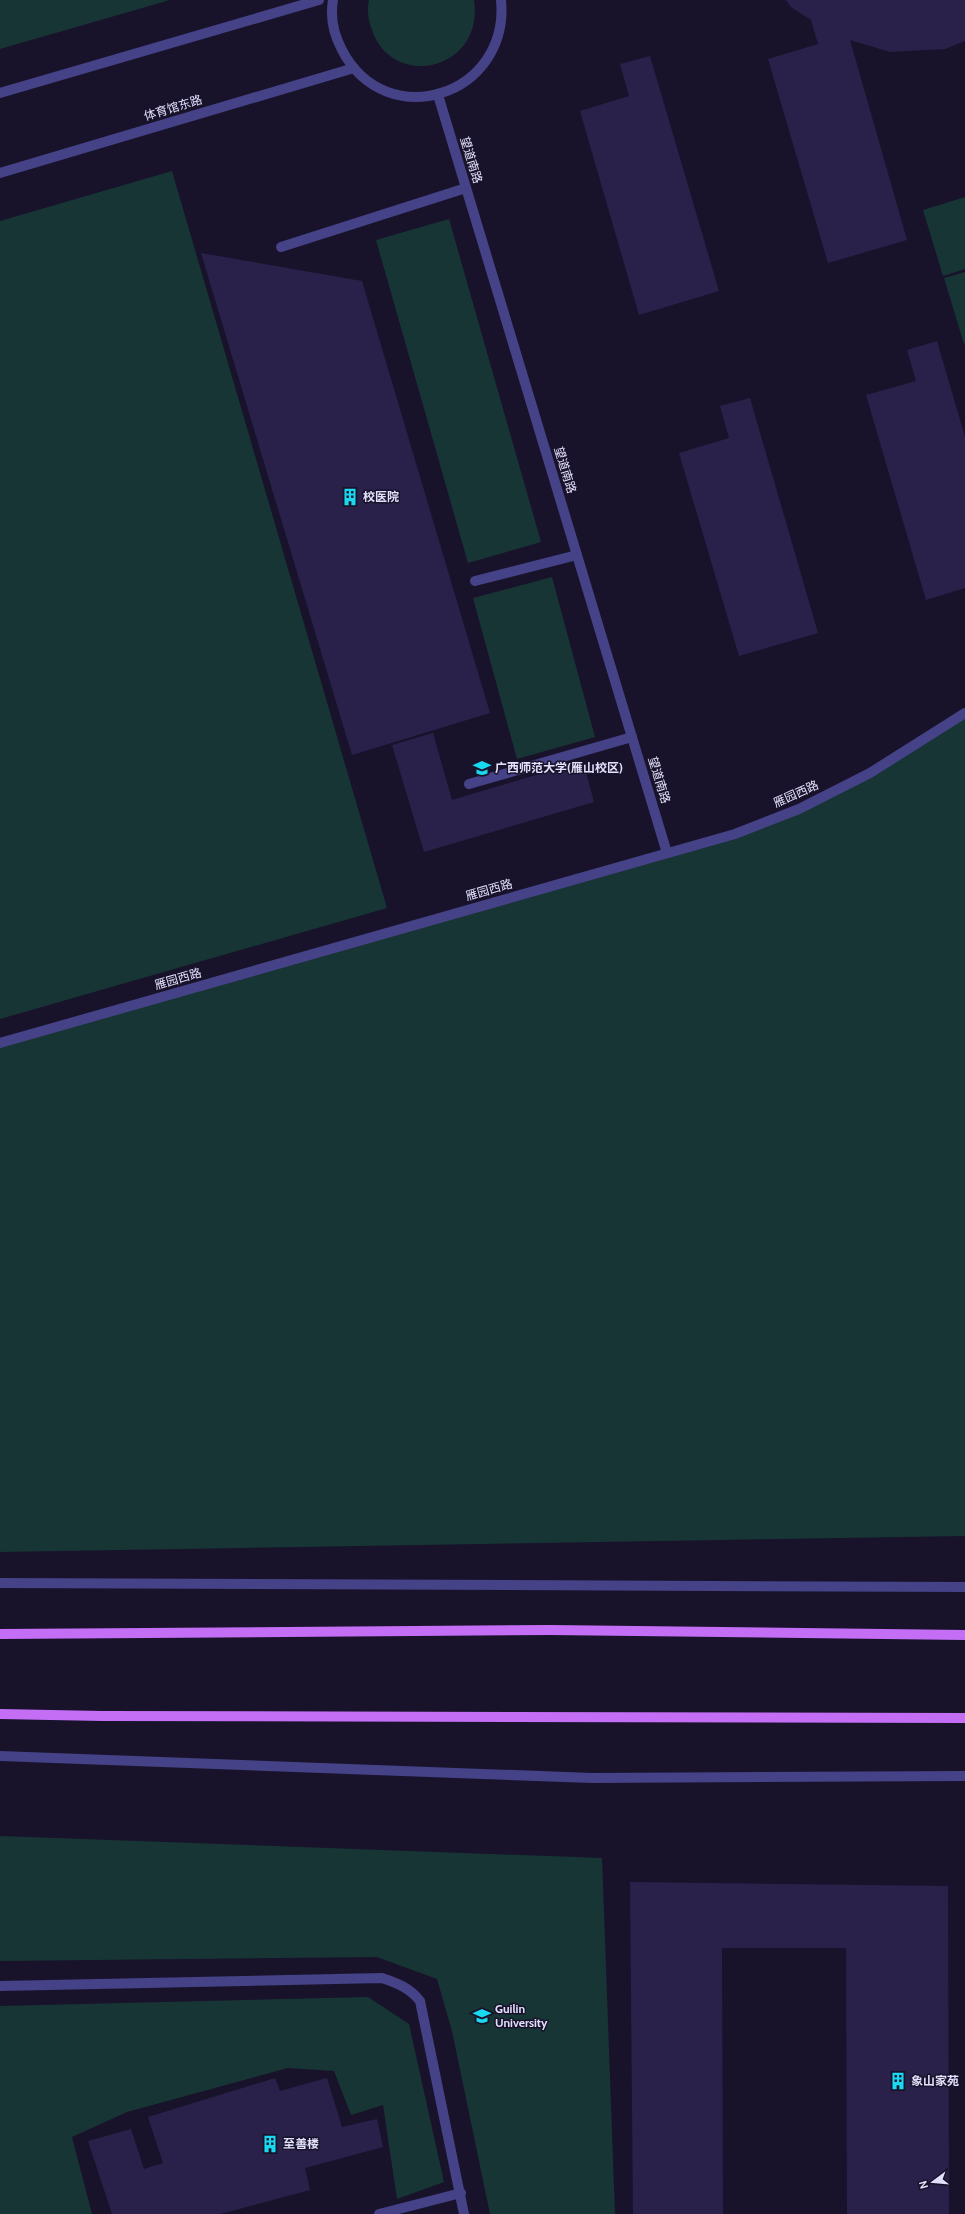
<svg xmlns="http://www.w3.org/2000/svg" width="965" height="2214" font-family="Cabin,'Noto Sans SC',sans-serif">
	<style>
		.green { fill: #173534 }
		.building { fill: #2a214b }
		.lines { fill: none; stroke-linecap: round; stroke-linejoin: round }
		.service { stroke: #454287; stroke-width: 10 }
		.minor { stroke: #454287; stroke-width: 10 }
		.primary { stroke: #c46ef6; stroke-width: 10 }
		.labels { text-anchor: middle; stroke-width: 3; stroke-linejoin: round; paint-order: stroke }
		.street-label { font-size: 12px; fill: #e3e0fd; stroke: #18132b }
		.poi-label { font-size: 12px; font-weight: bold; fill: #e3e0fd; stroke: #18132b; text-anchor: start }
	</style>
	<rect width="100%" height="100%" fill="#18132b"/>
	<g class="green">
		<path d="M 0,0 L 170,0 L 0,49 Z"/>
		<path d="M 369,0 L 474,0 C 485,71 390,92 371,27 C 368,19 367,9 369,0 Z"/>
		<path d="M 172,171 L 387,908 L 0,1019 L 0,221 Z"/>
		<path d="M 965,197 L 965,269 L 943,276 L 923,210 Z"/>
		<path d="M 449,219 L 541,542 L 468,563 L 376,240 Z"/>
		<path d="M 965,272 L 965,343 L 964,344 L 944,278 Z"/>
		<path d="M 552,577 L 595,737 L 517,759 L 473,598 Z"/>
		<path d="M 965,713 L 965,1536 L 0,1552 L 0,1043 L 735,834 L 799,809 Z"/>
		<path d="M 0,1836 L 602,1858 L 615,2214 L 490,2214 L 452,2031 L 437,1979 L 377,1957 L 0,1961 Z"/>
		<path d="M 368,1997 L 409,2024 L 444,2182 L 397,2199 L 383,2105 L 351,2115 L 334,2071 L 288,2068 L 127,2112 L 72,2137 L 92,2214 L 0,2214 L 0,2006 Z"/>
	</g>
	<g class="building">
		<path d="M 786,0 L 965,0 L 965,41 L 945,49 L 890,52 L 850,40 L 907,240 L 828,263 L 768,59 L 818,44 L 811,20 L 791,7 Z"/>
		<path d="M 650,56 L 719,291 L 639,315 L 580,111 L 629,96 L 620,64 Z"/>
		<path d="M 201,253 L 362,281 L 490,713 L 352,755 Z"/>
		<path d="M 937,341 L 965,437 L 965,588 L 926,600 L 866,395 L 916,381 L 907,350 Z"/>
		<path d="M 750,398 L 818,633 L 739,656 L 679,453 L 729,438 L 720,406 Z"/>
		<path d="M 433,733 L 452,800 L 583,761 L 594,802 L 424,852 L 392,745 Z"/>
		<path d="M 630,1882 L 948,1886 L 949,2214 L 847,2214 L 846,1948 L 722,1948 L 723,2214 L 633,2214 Z"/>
		<path d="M 275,2078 L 280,2091 L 327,2078 L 342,2127 L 377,2119 L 383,2147 L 305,2168 L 310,2190 L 220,2214 L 112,2214 L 88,2141 L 131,2129 L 144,2169 L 163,2163 L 148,2117 Z"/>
	</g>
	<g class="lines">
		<g class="service">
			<path d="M 0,93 L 319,0"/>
			<path d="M 0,173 L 354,68"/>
			<path d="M 281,247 L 466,188"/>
			<path d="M 475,581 L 577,555"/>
			<path d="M 469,784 L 632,737"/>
			<path d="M 379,2214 L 461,2193"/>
		</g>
		<g class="minor">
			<path d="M 333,0 C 330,17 334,35 342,50 C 386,135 510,96 501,0"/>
			<path d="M 438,95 L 667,853"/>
			<path d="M 0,1043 L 735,834 L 799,809 L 870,773 L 965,713"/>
			<path d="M 0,1583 L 965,1587"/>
			<path d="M 0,1756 L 592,1778 L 965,1776"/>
			<path d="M 0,1986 L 382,1978 C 397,1983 410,1988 420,2001 L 464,2214"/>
		</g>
		<g class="primary">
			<path d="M 0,1634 L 550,1630 L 965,1635"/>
			<path d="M 0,1714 L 102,1716 L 965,1718"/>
		</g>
	</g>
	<defs>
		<g id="building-bare" transform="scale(1.38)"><path d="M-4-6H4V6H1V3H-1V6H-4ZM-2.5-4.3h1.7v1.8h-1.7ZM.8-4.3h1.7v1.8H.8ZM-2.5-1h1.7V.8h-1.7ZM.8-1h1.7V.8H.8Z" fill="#18d9f0" stroke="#18132b" stroke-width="2.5" paint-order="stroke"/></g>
		<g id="university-bare" transform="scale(1.38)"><path d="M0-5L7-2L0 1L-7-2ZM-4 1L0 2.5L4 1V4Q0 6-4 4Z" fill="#18d9f0" stroke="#18132b" stroke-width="2.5" paint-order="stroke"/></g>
	</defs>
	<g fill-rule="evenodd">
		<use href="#building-bare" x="350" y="497"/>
		<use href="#university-bare" x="482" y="768"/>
		<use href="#university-bare" x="482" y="2016"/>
		<use href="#building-bare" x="898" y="2081"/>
		<use href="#building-bare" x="270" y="2144"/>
	</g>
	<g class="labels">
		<g class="street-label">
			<text transform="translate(173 108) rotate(-17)" y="4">体育馆东路</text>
			<text transform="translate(471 160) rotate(73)" y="4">望道南路</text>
			<text transform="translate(565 470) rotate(73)" y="4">望道南路</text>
			<text transform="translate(659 780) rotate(73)" y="4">望道南路</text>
			<text transform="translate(796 794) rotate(-24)" y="4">雁园西路</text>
			<text transform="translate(489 890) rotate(-16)" y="4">雁园西路</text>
			<text transform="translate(178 979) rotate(-16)" y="4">雁园西路</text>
		</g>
		<g class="poi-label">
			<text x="363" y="501">校医院</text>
			<text x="495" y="772">广西师范大学(雁山校区)</text>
			<text x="495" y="2013">Guilin<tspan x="495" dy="14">University</tspan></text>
			<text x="911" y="2085">象山家苑</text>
			<text x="283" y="2148">至善楼</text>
		</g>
	</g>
	<g transform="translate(933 2182) rotate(254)" stroke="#18132b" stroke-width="3" paint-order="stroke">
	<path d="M0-3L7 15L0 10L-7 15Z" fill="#e3e0fd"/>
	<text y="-6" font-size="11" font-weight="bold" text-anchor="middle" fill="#e3e0fd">N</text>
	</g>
</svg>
